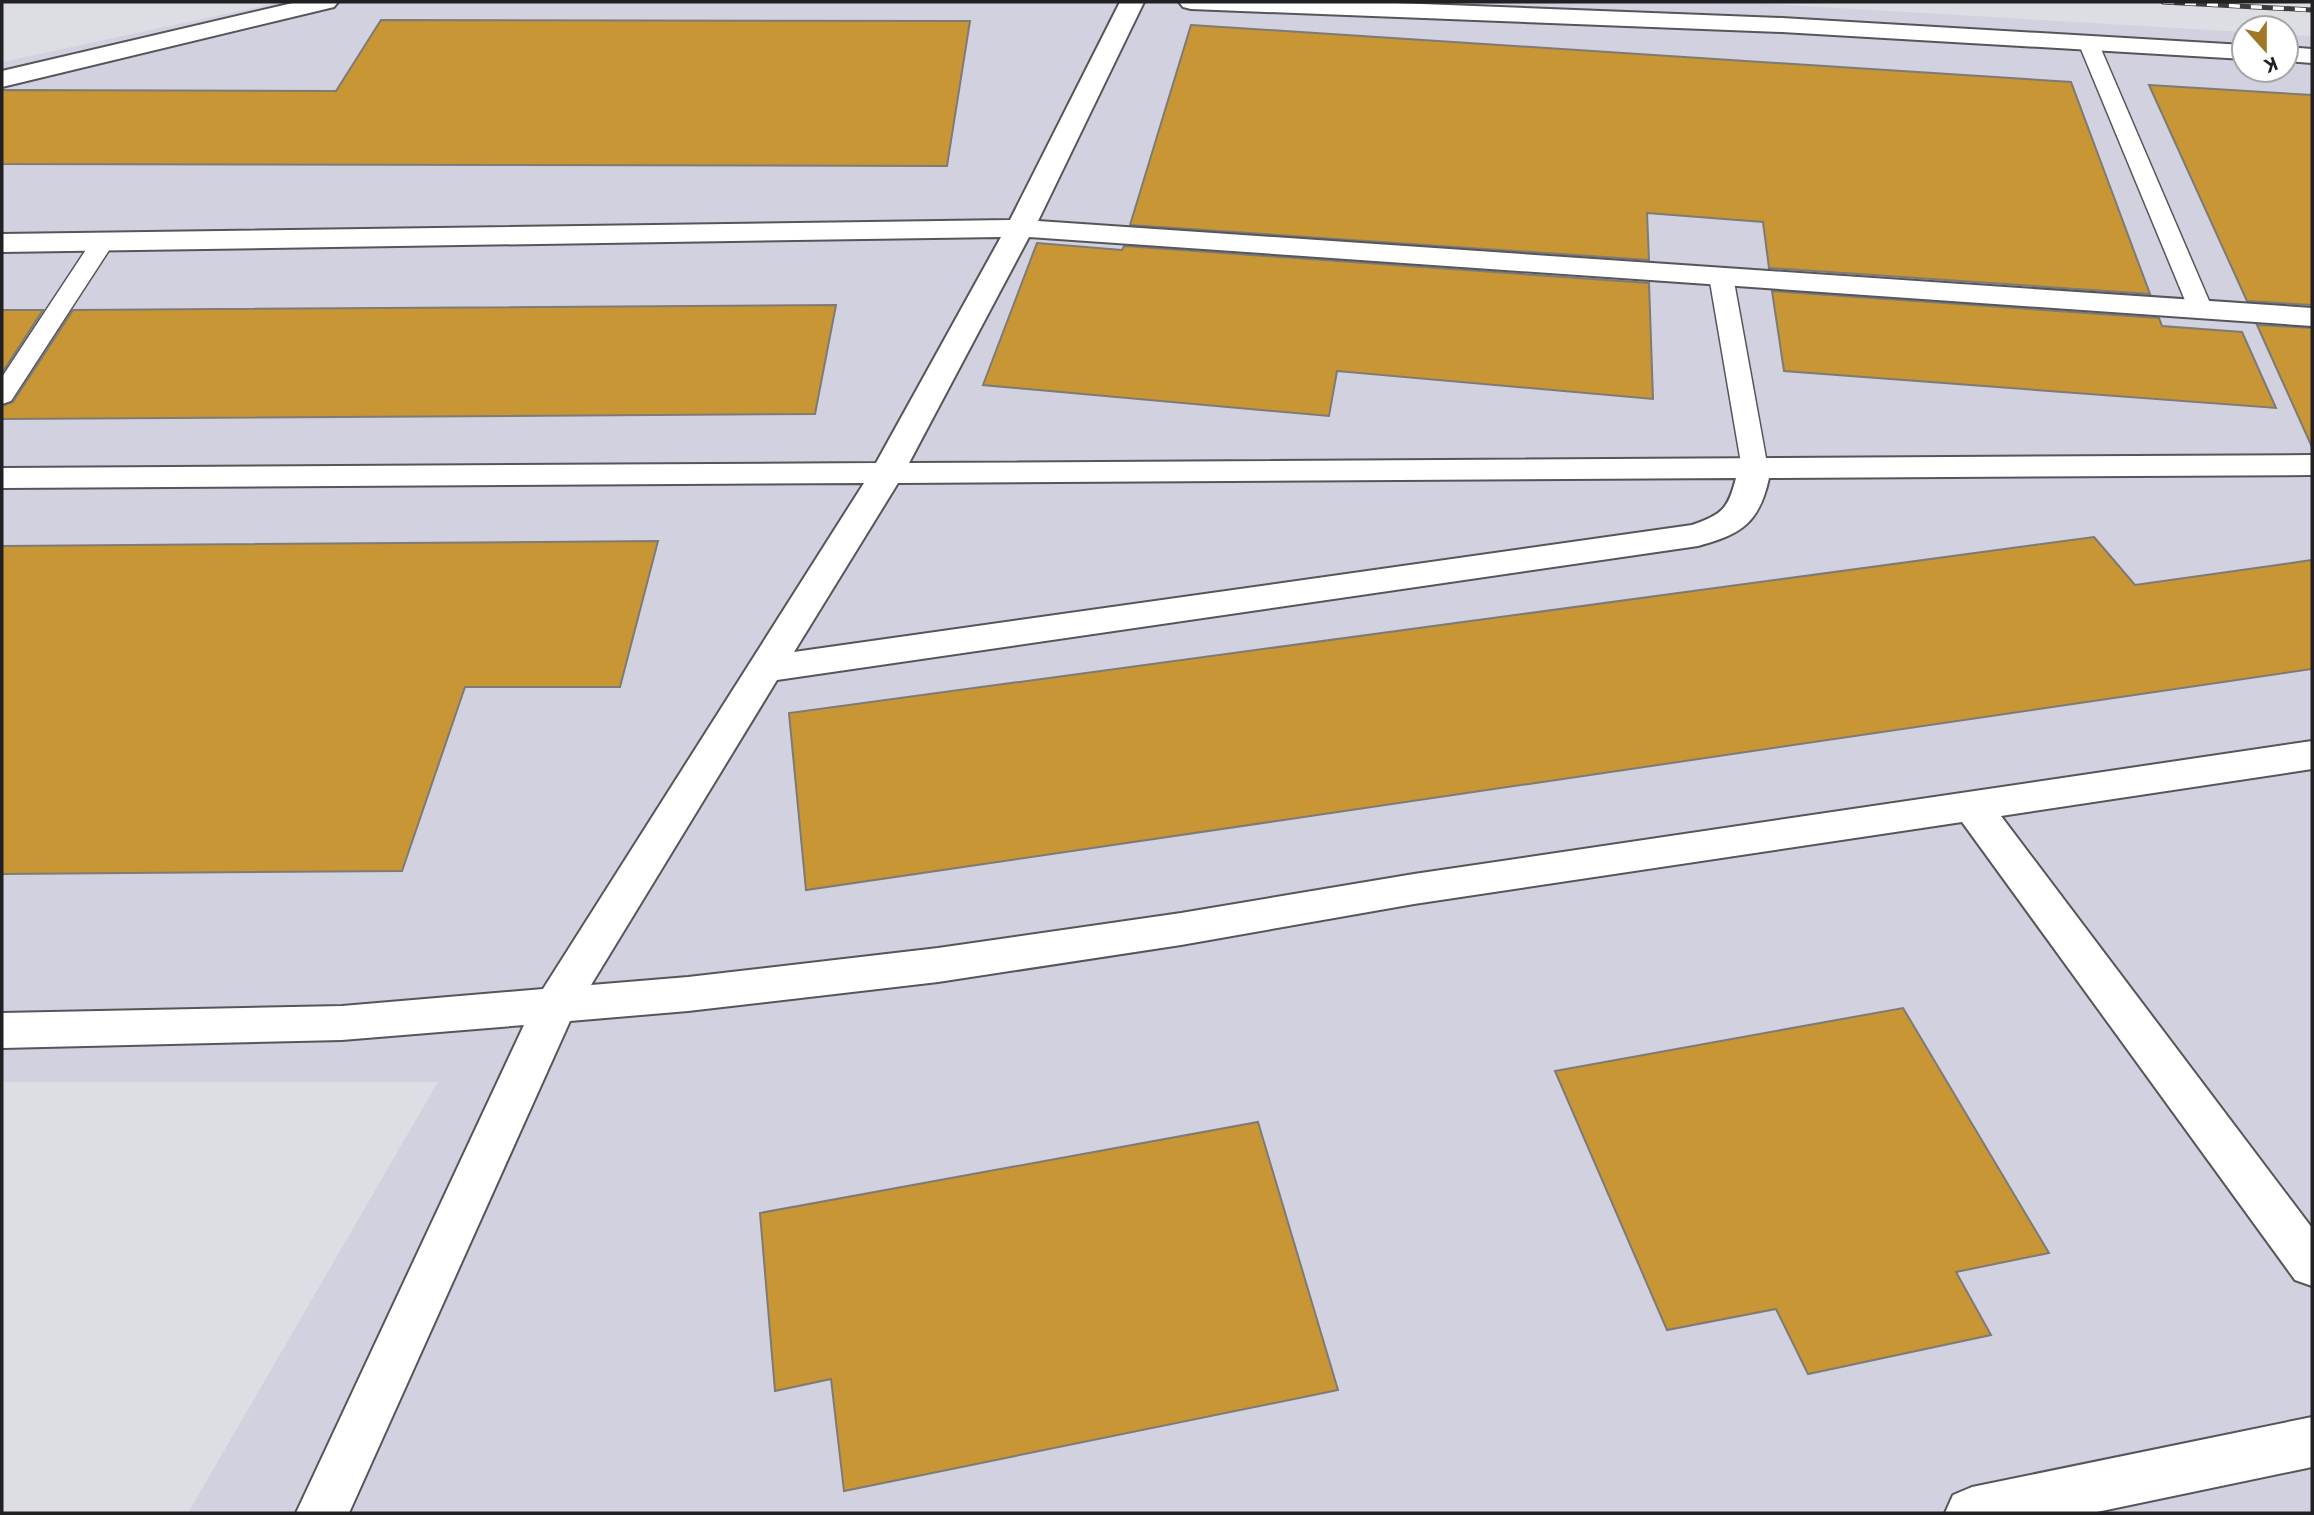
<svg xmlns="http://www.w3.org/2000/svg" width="2314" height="1515" font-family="Roboto,sans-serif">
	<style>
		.built { fill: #d1d1df }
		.building { fill: #c89635; stroke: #7e7a75; stroke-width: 2 }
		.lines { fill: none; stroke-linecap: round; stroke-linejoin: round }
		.service-casing { stroke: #55555a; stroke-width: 3 }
		.minor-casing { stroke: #55555a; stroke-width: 4 }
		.service { fill: #fff; fill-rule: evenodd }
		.minor { fill: #fff; fill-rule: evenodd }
		.rail-casing { stroke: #3d3d40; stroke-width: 5 }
		.rail { stroke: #fff; stroke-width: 3.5; stroke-dasharray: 11; stroke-linecap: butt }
	</style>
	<rect width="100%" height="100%" fill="#dddde4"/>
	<path class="built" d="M 281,2 L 1737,2 L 2244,32 L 2244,70 L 2286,70 L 2286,35 L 2312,36 L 2312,1513 L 188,1513 L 438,1082 L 2,1082 L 2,62 Z"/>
	<g class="building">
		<path d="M 381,20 L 970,21 L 947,166 L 2,164 L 2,90 L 336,91 Z"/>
		<path d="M 1191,25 L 2071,82 L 2150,294 L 1769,268 L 1763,222 L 1647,213 L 1649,260 L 1130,225 Z"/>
		<path d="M 2149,85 L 2312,95 L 2312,305 L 2247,301 Z"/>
		<path d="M 1037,243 L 1122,250 L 1124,246 L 1649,283 L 1653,399 L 1337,371 L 1329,416 L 983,385 Z"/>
		<path d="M 1772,291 L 2159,318 L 2162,326 L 2242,332 L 2276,408 L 1784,371 Z"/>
		<path d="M 836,305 L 815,414 L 2,419 L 2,406 L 13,402 L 73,310 Z"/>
		<path d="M 2,310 L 43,310 L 2,373 Z"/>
		<path d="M 2257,325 L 2312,328 L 2312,447 Z"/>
		<path d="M 2094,537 L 2135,585 L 2312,560 L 2312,669 L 806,890 L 789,713 Z"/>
		<path d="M 658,541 L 620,687 L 465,687 L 402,871 L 2,874 L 2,546 Z"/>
		<path d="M 1903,1008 L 2049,1253 L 1956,1272 L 1991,1335 L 1808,1374 L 1776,1309 L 1667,1330 L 1555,1071 Z"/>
		<path d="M 1258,1122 L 1338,1390 L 844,1491 L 831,1379 L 775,1391 L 760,1213 Z"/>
	</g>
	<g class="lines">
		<g class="service-casing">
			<g id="service">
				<path d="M 2088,36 L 2095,38 L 2098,42 L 2213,310 L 2210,315 L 2201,317 L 2192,315 L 2189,310 L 2078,42 L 2081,38 Z"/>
				<path d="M 103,234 L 111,236 L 115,241 L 11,401 L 2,404 L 2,377 L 95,236 Z"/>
				<path d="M 1721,269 L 1729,271 L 1733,276 L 1768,469 L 1765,475 L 1755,477 L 1745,475 L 1742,469 L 1709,276 L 1713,271 Z"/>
			</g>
		</g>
		<g class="minor-casing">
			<g id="minor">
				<path d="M 297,2 L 338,2 L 334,7 L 2,87 L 2,71 Z"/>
				<path d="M 1120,2 L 1144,2 L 1038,221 L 2312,308 L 2312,326 L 1029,237 L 909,463 L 2312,455 L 2312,475 L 1769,478 C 1759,523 1742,534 1698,546 L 777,680 L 591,985 L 688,977 L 938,948 L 1181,913 L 1414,874 L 2312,741 L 2312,769 L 2001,816 L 2312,1228 L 2312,1286 L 2295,1280 L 1962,822 L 1414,904 L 1181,945 L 938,982 L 688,1011 L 570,1021 L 349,1513 L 296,1513 L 524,1025 L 342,1040 L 2,1048 L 2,1013 L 342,1006 L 543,989 L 864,483 L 2,488 L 2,468 L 876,463 L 1001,237 L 2,252 L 2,234 L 1010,220 ZM 1736,478 C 1728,510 1722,514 1692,525 L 794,652 L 898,483 Z"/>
				<path d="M 1179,2 L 1370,2 L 1782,18 L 2244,45 L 2244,59 L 1782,32 L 1191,9 L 1183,7 Z"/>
				<path d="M 2286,47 L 2312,49 L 2312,63 L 2286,61 Z"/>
				<path d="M 2312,1417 L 2312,1467 L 2092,1513 L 1945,1513 L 1953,1495 L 1972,1487 Z"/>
			</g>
		</g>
		<use href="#service" class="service"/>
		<use href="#minor" class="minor"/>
		<g class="rail-casing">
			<path id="rail" d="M 2163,2 L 2312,10"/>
		</g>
		<use href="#rail" class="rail"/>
	</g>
	<rect width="2314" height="1515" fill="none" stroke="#212123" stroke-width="7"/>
	<g transform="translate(2265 49) rotate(159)"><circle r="33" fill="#ffffff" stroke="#a6a6a7" stroke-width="2"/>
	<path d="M0-5L12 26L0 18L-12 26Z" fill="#a07726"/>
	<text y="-10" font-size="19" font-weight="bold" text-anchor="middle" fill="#212123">K</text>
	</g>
</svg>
